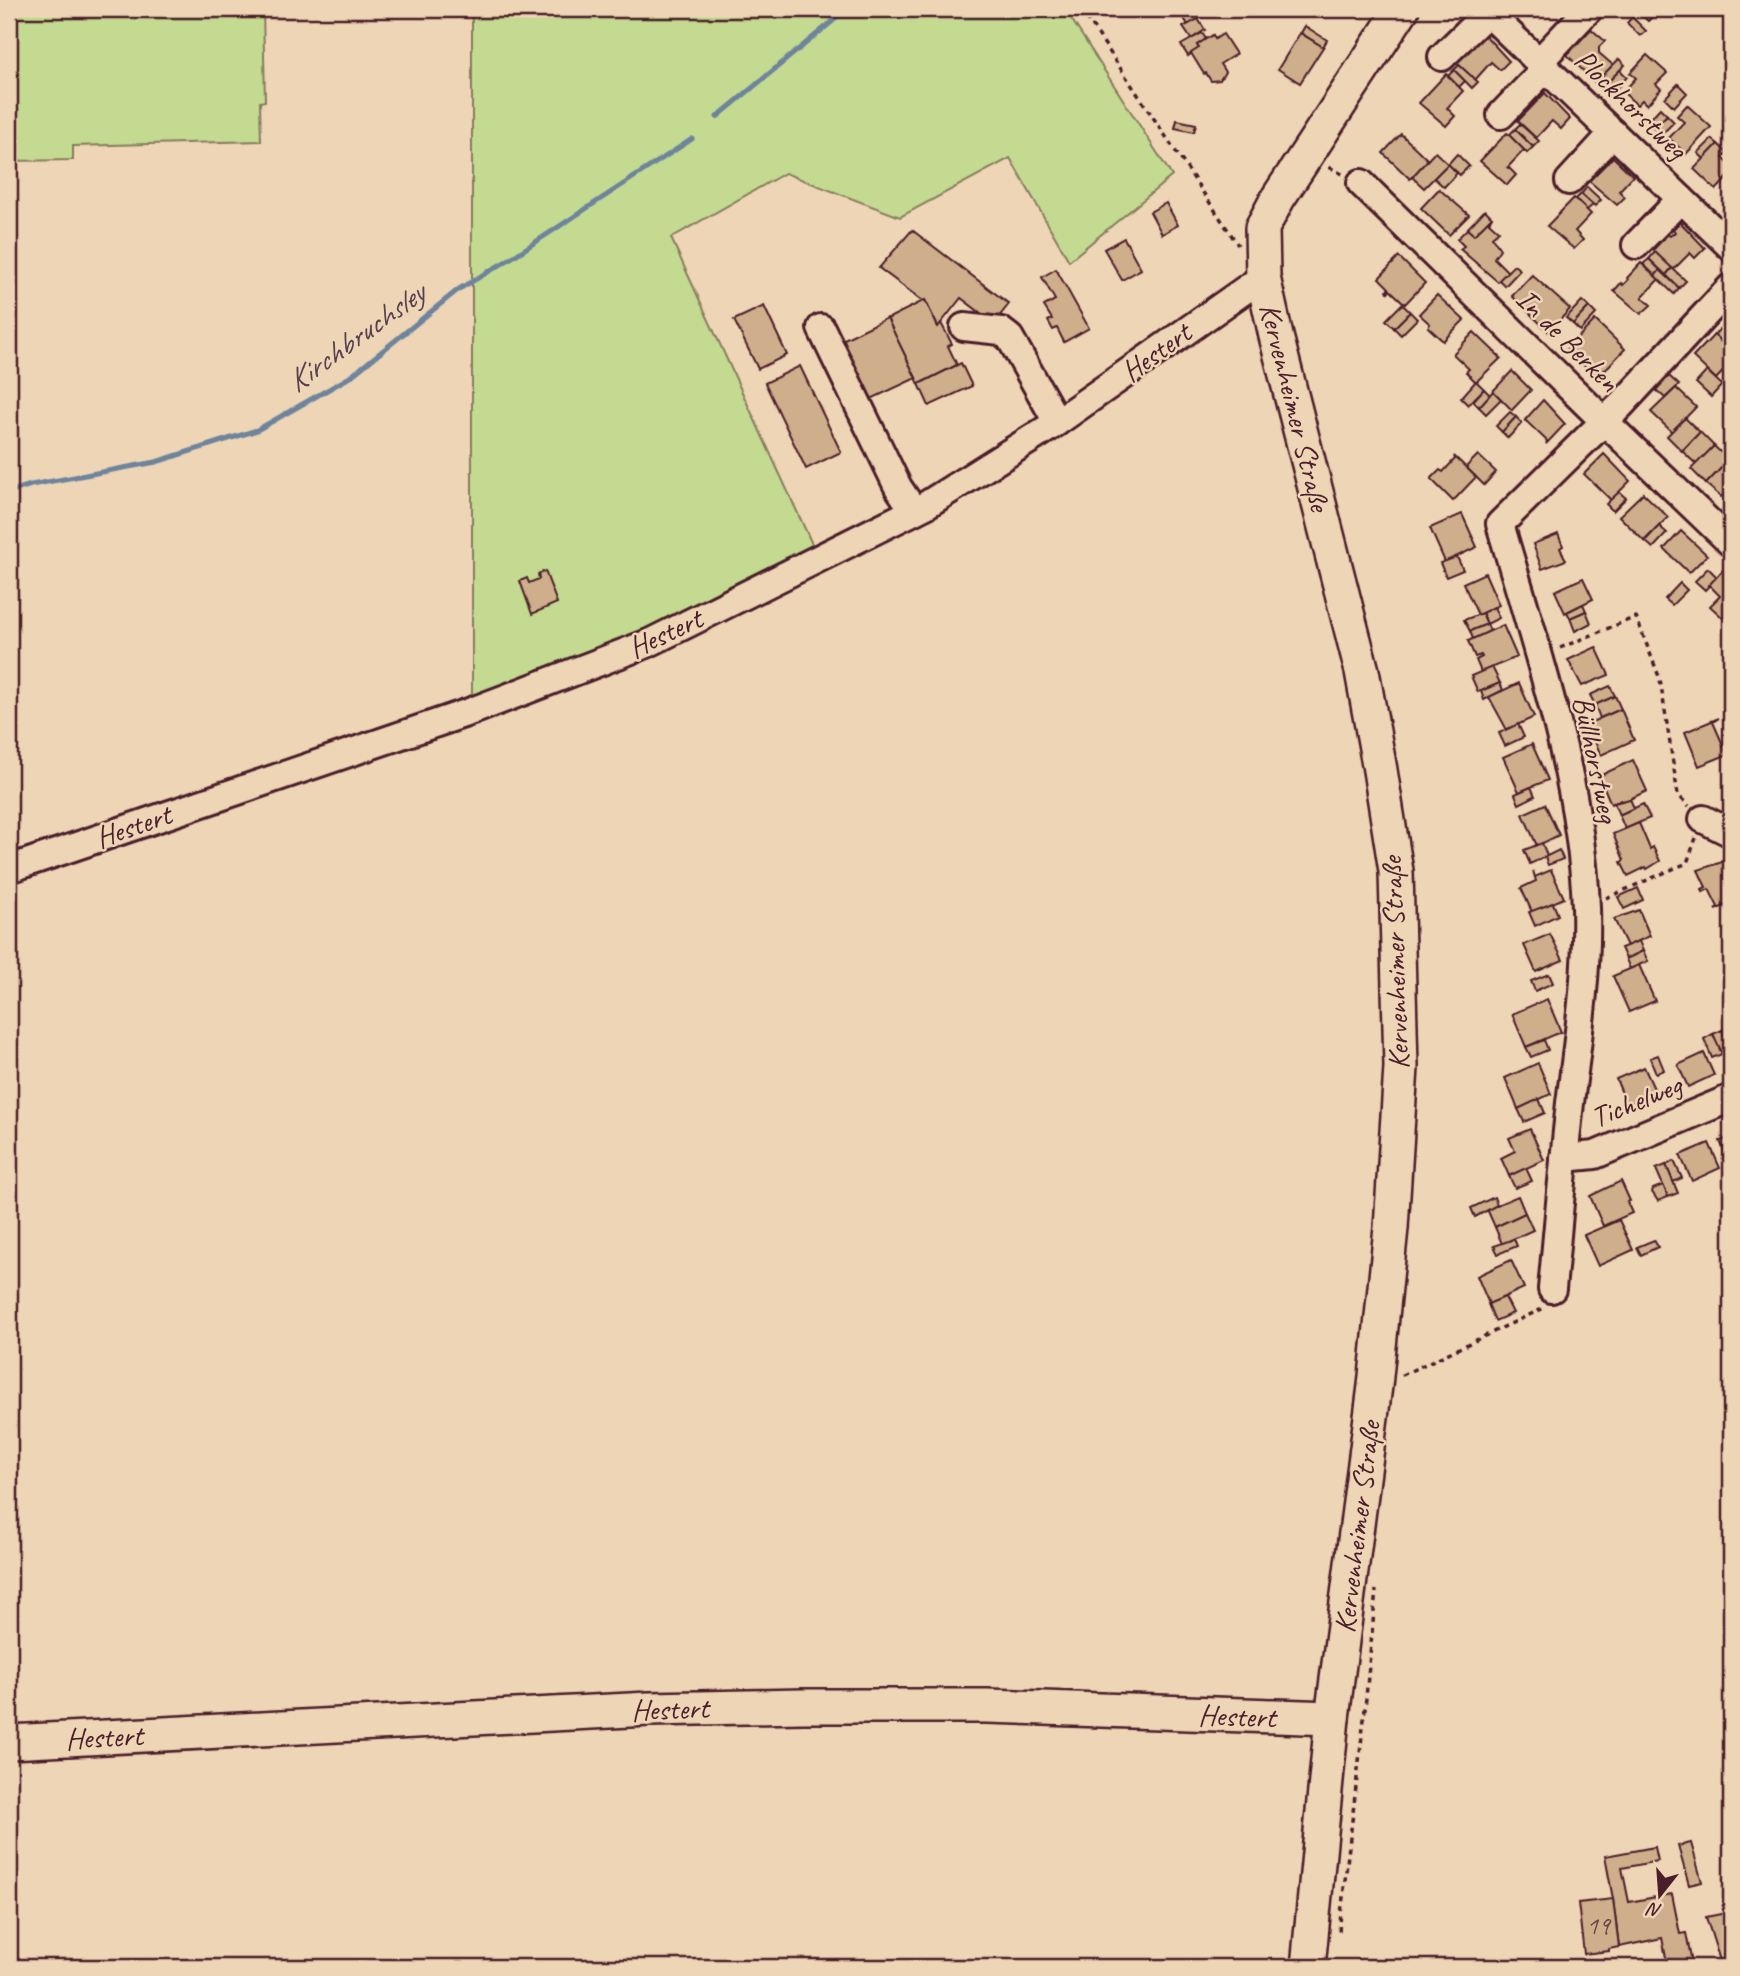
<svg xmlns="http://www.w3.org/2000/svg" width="1740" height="1976" font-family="Caveat,sans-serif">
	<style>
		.green { fill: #c3da90; stroke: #867c5e; stroke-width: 2 }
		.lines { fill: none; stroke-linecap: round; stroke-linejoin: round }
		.stream { stroke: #6e849c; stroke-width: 5 }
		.building { fill: #cfae8b; stroke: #4a1f2b; stroke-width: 2 }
		.minor-casing { stroke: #4a1f2b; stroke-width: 32 }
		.major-casing { stroke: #4a1f2b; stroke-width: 38 }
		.path { stroke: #4a1f2b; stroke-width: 3.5; stroke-dasharray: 5 5; stroke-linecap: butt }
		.minor { stroke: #eed5b5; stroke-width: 26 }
		.major { stroke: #eed5b5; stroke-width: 33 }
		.labels { text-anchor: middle; stroke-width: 5; stroke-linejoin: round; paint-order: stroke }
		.number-label { font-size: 26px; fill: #6b4343 }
		.street-label { font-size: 30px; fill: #4a1f2b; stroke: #eed5b5 }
		.water-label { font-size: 32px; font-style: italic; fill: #564151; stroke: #eed5b5 }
	</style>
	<rect width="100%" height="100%" fill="#eed5b5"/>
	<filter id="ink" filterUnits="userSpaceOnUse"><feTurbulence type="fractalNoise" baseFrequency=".0143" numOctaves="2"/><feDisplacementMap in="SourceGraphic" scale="14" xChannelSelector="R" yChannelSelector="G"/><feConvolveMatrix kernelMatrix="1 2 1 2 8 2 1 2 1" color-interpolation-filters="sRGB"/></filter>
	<g filter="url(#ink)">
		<g class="green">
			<path d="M 9,9 L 263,9 L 265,101 L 260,102 L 261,141 L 73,146 L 73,160 L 9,161 Z"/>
			<path d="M 472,9 L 1065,9 L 1172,176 L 1069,261 L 1010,158 L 900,217 L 785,173 L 671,238 L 818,557 L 472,711 Z"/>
		</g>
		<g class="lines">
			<g class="stream">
				<path d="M 717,117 L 834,20 L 840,9"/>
				<path d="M 9,492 L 31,485 L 156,462 L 257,430 L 350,377 L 459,289 L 505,262 L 692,139"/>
			</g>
		</g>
		<g class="building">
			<path d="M 1179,9 L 1208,9 L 1210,12 L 1188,25 Z"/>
			<path d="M 1635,9 L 1660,9 L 1648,21 Z"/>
			<path d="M 1632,17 L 1646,31 L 1640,36 L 1627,23 Z"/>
			<path d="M 1198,19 L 1205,30 L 1191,39 L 1183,27 Z"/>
			<path d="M 1305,26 L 1327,40 L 1323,47 L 1301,33 Z"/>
			<path d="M 1591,29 L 1605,41 L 1599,47 L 1599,53 L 1613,65 L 1596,83 L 1567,55 Z"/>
			<path d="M 1202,33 L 1206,39 L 1197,45 L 1199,48 L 1188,56 L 1181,45 Z"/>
			<path d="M 1300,33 L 1323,47 L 1300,83 L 1278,69 Z"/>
			<path d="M 1223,34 L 1236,54 L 1220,64 L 1225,72 L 1220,80 L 1211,81 L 1206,73 L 1204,74 L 1191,53 L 1199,48 L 1197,45 L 1206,39 L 1213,35 L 1215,39 Z"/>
			<path d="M 1484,34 L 1509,61 L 1500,70 L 1491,62 L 1475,80 L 1457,63 Z"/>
			<path d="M 1647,55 L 1667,73 L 1656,84 L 1661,89 L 1647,105 L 1642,100 L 1637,105 L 1623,92 L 1636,78 L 1630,73 Z"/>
			<path d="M 1619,59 L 1625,65 L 1608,82 L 1602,76 Z"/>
			<path d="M 1459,65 L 1478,82 L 1472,88 L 1454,70 Z"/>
			<path d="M 1454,70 L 1465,81 L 1459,87 L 1448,76 Z"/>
			<path d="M 1620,70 L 1627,77 L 1615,90 L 1607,83 Z"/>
			<path d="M 1446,74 L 1463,91 L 1447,108 L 1455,116 L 1446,126 L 1419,103 Z"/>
			<path d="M 1678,84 L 1687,93 L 1674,107 L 1665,98 Z"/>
			<path d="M 1545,93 L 1570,119 L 1561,129 L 1552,121 L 1536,138 L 1518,121 Z"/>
			<path d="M 1687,105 L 1711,127 L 1686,154 L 1669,138 L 1684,122 L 1677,116 Z"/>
			<path d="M 1660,108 L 1667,115 L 1654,128 L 1647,122 Z"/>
			<path d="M 1667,115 L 1674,122 L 1661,135 L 1654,128 Z"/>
			<path d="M 1177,120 L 1196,124 L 1194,132 L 1175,128 Z"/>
			<path d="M 1520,124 L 1539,141 L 1533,147 L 1515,129 Z"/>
			<path d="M 1515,129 L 1533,147 L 1527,153 L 1509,135 Z"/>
			<path d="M 1507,133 L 1524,150 L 1508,167 L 1516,175 L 1507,185 L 1480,161 Z"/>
			<path d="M 1401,134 L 1428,160 L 1410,179 L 1383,153 Z"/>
			<path d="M 1712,139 L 1718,144 L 1704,159 L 1698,153 Z"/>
			<path d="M 1718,144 L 1727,153 L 1723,158 L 1731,166 L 1731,174 L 1716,190 L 1694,169 Z"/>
			<path d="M 1435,152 L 1448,164 L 1424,188 L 1412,177 Z"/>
			<path d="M 1457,154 L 1469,166 L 1460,175 L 1448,164 Z"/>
			<path d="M 1613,157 L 1633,176 L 1619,191 L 1625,197 L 1617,205 L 1589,181 Z"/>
			<path d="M 1448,164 L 1457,173 L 1444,187 L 1434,178 Z"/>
			<path d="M 1587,187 L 1601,200 L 1595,206 L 1581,194 Z"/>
			<path d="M 1439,189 L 1469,215 L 1449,235 L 1421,208 Z"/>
			<path d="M 1581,194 L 1593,205 L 1587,210 L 1576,199 Z"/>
			<path d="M 1574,198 L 1591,214 L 1575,231 L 1583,240 L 1574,249 L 1547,226 Z"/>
			<path d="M 1166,203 L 1178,225 L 1162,234 L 1150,212 Z"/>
			<path d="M 1485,210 L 1492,217 L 1474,235 L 1467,229 Z"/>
			<path d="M 1492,217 L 1489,222 L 1499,231 L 1492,237 L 1500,249 L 1494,258 L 1508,272 L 1498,282 L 1460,249 L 1464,246 L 1457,239 L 1467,229 L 1474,235 Z"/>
			<path d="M 1680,222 L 1705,248 L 1695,258 L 1690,253 L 1673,270 L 1653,250 L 1668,234 L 1670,236 L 1675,232 L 1673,229 Z"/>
			<path d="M 912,230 L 1009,304 L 994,323 L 961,298 L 938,327 L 925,300 L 923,301 L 879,268 Z"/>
			<path d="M 1124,238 L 1141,269 L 1122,280 L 1104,249 Z"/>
			<path d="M 1655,252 L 1672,268 L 1666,275 L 1649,259 Z"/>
			<path d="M 1399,257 L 1425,283 L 1405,304 L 1390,290 L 1388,292 L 1387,290 L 1389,288 L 1379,278 Z"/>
			<path d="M 1649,259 L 1660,270 L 1655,276 L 1643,264 Z"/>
			<path d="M 1641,263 L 1659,279 L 1642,297 L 1651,305 L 1641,314 L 1614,291 L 1621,283 L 1623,285 L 1628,280 L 1627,278 Z"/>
			<path d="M 1514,265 L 1520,270 L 1505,286 L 1499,280 Z"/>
			<path d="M 1672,268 L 1686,281 L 1679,288 L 1666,275 Z"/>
			<path d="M 1056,269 L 1089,328 L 1064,342 L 1057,328 L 1053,330 L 1048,321 L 1052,319 L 1044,306 L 1055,300 L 1042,277 Z"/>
			<path d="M 1660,270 L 1679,288 L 1674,294 L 1655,276 Z"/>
			<path d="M 1532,275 L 1570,309 L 1549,332 L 1512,296 Z"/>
			<path d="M 1437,295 L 1464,320 L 1443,341 L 1428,327 L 1430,324 L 1419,314 Z"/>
			<path d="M 925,300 L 938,327 L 941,323 L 952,344 L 948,346 L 957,365 L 919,384 L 887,319 Z"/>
			<path d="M 1582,301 L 1589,307 L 1573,324 L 1566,318 Z"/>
			<path d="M 1402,304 L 1410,312 L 1394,328 L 1386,320 Z"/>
			<path d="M 764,306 L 787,355 L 758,369 L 734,320 Z"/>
			<path d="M 1589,307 L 1596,314 L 1580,331 L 1573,324 Z"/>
			<path d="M 1410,312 L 1417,319 L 1401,335 L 1394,328 Z"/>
			<path d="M 887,318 L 916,378 L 869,400 L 840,341 Z"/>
			<path d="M 1595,320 L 1625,349 L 1597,378 L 1567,349 Z"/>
			<path d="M 1727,322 L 1731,326 L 1731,351 L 1714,335 Z"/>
			<path d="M 1474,332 L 1501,358 L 1476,382 L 1466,372 L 1469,369 L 1453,354 Z"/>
			<path d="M 1714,335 L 1731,351 L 1731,363 L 1716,379 L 1693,357 Z"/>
			<path d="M 961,363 L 972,386 L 929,406 L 919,384 Z"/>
			<path d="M 800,366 L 841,452 L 806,469 L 765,383 Z"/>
			<path d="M 1512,371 L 1531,390 L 1512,410 L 1493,391 Z"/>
			<path d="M 1707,371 L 1722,385 L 1711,397 L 1696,383 Z"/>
			<path d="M 1669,376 L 1679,385 L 1665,398 L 1656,390 Z"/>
			<path d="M 1476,381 L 1484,389 L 1468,405 L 1461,398 Z"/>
			<path d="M 1676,388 L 1696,407 L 1672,432 L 1651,412 Z"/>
			<path d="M 1484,389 L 1490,395 L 1479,407 L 1473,401 Z"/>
			<path d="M 1493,391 L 1501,399 L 1486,414 L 1479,407 Z"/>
			<path d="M 1543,400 L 1565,424 L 1546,444 L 1547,441 L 1525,420 Z"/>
			<path d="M 1510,412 L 1516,417 L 1502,432 L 1496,426 Z"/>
			<path d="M 1516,417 L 1522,423 L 1508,438 L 1502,432 Z"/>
			<path d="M 1685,418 L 1700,432 L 1682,451 L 1667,436 Z"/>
			<path d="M 1700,432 L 1714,446 L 1697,465 L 1682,451 Z"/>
			<path d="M 1714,446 L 1729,460 L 1706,484 L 1691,469 Z"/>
			<path d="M 1604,454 L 1630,481 L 1611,500 L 1584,474 Z"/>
			<path d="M 1478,455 L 1496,472 L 1484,485 L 1466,467 Z"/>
			<path d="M 1454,456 L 1476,477 L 1453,501 L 1431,479 L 1440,470 L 1443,472 L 1455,459 Z"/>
			<path d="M 1729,460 L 1731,463 L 1731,487 L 1721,497 L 1706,484 Z"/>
			<path d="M 1619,492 L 1626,498 L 1613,511 L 1606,504 Z"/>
			<path d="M 1643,493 L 1668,517 L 1644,541 L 1619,516 Z"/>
			<path d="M 1462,514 L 1477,547 L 1445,562 L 1430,528 Z"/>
			<path d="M 1659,526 L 1667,533 L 1653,548 L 1645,541 Z"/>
			<path d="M 1681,531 L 1707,555 L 1689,573 L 1664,549 Z"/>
			<path d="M 1558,534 L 1563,546 L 1560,548 L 1566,560 L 1542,569 L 1533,544 Z"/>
			<path d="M 1457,557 L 1463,570 L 1446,577 L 1440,563 Z"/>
			<path d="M 1708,568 L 1717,577 L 1705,590 L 1695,581 Z"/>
			<path d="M 1723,570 L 1731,578 L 1731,610 L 1723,618 L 1710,606 L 1720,596 L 1709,585 Z"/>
			<path d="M 545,571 L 557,603 L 532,614 L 520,581 L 527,578 L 529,583 L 539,579 L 538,574 Z"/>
			<path d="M 1485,573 L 1499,605 L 1478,615 L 1463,583 Z"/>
			<path d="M 1583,578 L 1593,599 L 1565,613 L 1555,591 Z"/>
			<path d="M 1680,583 L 1687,590 L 1672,605 L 1665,599 Z"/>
			<path d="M 1583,604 L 1586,611 L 1570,618 L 1567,612 Z"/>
			<path d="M 1494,607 L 1499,618 L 1487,624 L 1482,613 Z"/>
			<path d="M 1586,611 L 1591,623 L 1575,631 L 1570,618 Z"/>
			<path d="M 1482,613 L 1487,624 L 1470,631 L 1464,620 Z"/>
			<path d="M 1487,624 L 1490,631 L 1473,639 L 1470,631 Z"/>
			<path d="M 1503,625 L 1517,657 L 1481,672 L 1476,660 L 1482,657 L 1481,655 L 1475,657 L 1468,641 Z"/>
			<path d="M 1596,647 L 1609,675 L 1582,686 L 1568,660 Z"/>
			<path d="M 1492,667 L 1500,683 L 1478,692 L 1471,676 Z"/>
			<path d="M 1500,683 L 1503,690 L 1484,700 L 1481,691 Z"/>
			<path d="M 1519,683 L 1534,717 L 1507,730 L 1489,697 Z"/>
			<path d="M 1610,686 L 1615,696 L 1595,705 L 1590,695 Z"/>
			<path d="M 1615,696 L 1621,709 L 1600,718 L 1595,705 Z"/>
			<path d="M 1621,709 L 1634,740 L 1601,755 L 1587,724 Z"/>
			<path d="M 1719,718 L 1713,722 L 1727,754 L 1731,753 L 1699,766 L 1685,732 Z"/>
			<path d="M 1518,724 L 1524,737 L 1505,746 L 1499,733 Z"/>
			<path d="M 1532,744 L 1548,780 L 1519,792 L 1503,757 Z"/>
			<path d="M 1633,760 L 1647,791 L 1621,803 L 1620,800 L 1611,804 L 1599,776 Z"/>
			<path d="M 1531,787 L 1535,796 L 1519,804 L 1515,794 Z"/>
			<path d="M 1630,799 L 1634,808 L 1619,815 L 1614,803 Z"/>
			<path d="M 1545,804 L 1559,835 L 1537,846 L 1523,814 Z"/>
			<path d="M 1643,804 L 1650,818 L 1625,829 L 1619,815 Z"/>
			<path d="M 1639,823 L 1650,849 L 1653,847 L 1660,861 L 1647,869 L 1646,867 L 1628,876 L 1621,862 L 1624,860 L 1613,834 Z"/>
			<path d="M 1542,843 L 1547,856 L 1530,864 L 1524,850 Z"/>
			<path d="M 1559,850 L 1563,859 L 1548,865 L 1545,857 Z"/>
			<path d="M 1731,859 L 1731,903 L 1715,910 L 1718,907 L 1709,889 L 1703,892 L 1702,889 L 1706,887 L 1698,870 Z"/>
			<path d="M 1551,870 L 1564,898 L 1532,912 L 1521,888 L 1536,881 L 1533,871 L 1535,877 Z"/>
			<path d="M 1638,888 L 1643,900 L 1624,909 L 1618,897 Z"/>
			<path d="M 1553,903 L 1558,915 L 1535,926 L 1529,912 Z"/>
			<path d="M 1639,910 L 1650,936 L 1627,946 L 1614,919 Z"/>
			<path d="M 1550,934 L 1563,960 L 1536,972 L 1524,945 Z"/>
			<path d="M 1639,941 L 1643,951 L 1626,959 L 1621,948 Z"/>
			<path d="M 1643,951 L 1648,961 L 1630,969 L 1626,959 Z"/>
			<path d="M 1639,965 L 1655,1001 L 1629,1012 L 1613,976 Z"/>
			<path d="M 1549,974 L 1553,983 L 1535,991 L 1531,981 Z"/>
			<path d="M 1547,999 L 1561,1032 L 1526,1047 L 1512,1014 Z"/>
			<path d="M 1731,1026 L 1731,1052 L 1722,1030 Z"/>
			<path d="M 1722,1030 L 1729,1048 L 1721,1051 L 1713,1034 Z"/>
			<path d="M 1713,1034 L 1722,1054 L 1712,1058 L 1704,1039 Z"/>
			<path d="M 1544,1040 L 1548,1050 L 1531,1057 L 1526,1047 Z"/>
			<path d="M 1704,1053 L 1714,1075 L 1688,1087 L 1678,1065 Z"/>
			<path d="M 1658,1055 L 1664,1070 L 1656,1073 L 1650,1058 Z"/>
			<path d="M 1538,1063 L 1551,1094 L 1518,1109 L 1505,1078 Z"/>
			<path d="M 1644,1067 L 1656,1093 L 1627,1105 L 1616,1079 Z"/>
			<path d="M 1539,1099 L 1545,1113 L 1524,1122 L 1518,1109 Z"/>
			<path d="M 1530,1129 L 1544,1160 L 1509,1176 L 1501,1158 L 1515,1151 L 1509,1138 Z"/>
			<path d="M 1728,1138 L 1731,1145 L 1731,1167 L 1720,1141 Z"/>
			<path d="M 1709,1143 L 1720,1168 L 1692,1181 L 1680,1155 Z"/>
			<path d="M 1674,1161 L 1682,1178 L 1673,1182 L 1666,1165 Z"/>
			<path d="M 1666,1165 L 1678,1193 L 1668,1197 L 1656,1169 Z"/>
			<path d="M 1526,1168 L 1532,1181 L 1515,1188 L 1509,1176 Z"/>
			<path d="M 1621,1181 L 1630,1201 L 1627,1202 L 1632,1213 L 1603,1226 L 1590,1196 Z"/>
			<path d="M 1663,1185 L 1668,1197 L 1658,1201 L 1652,1192 L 1653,1189 Z"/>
			<path d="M 1518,1196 L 1525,1213 L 1495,1227 L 1487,1209 Z"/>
			<path d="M 1494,1197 L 1497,1205 L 1475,1217 L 1471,1208 Z"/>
			<path d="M 1525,1213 L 1533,1230 L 1502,1244 L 1495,1227 Z"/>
			<path d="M 1619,1220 L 1633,1250 L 1598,1266 L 1584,1235 Z"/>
			<path d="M 1514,1239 L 1517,1246 L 1498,1254 L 1494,1246 Z"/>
			<path d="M 1654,1240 L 1658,1247 L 1641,1255 L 1637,1247 Z"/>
			<path d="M 1511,1260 L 1524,1288 L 1489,1304 L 1477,1276 Z"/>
			<path d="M 1505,1297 L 1513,1313 L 1495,1321 L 1488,1304 Z"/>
			<path d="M 1691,1843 L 1702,1882 L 1689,1885 L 1678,1846 Z"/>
			<path d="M 1655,1847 L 1658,1861 L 1622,1868 L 1629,1902 L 1672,1894 L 1680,1934 L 1686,1933 L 1693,1967 L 1668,1967 L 1662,1938 L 1619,1947 L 1613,1899 L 1605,1856 Z"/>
			<path d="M 1613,1899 L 1619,1947 L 1609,1949 L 1609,1951 L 1584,1954 L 1578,1903 Z"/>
			<path d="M 1731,1912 L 1731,1967 L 1722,1967 L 1706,1917 Z"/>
		</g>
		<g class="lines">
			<g class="minor-casing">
				<g id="minor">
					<path d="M 1484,9 L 1731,247"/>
					<path d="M 1442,57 L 1488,12"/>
					<path d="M 1540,61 L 1589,9"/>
					<path d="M 1501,115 L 1546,68"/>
					<path d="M 1569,181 L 1613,133"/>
					<path d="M 1361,183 L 1604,421 L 1731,543"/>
					<path d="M 1636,245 L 1681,199"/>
					<path d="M 964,327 L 1001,331 L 1010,338 L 1057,422"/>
					<path d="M 821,328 L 898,487 L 914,511"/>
					<path d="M 1703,819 L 1731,833"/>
					<path d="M 9,869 L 472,711 L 649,643 L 926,505 L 1050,427 L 1263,277"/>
					<path d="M 1564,1158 L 1595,1155 L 1731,1098"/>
					<path d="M 1552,1289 C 1558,1227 1563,1165 1570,1103 C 1578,1039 1588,973 1586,907 C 1581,778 1536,647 1500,524 L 1621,405 L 1731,287"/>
				</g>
			</g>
			<g class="major-casing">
				<g id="major">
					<path d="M 9,1742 L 649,1709 L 803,1706 L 987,1706 L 1332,1718"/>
					<path d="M 1308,1967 L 1332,1718 L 1375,1386 L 1391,1228 L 1401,1067 L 1396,871 L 1380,770 L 1362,671 L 1276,336 L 1263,277 L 1262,228 L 1278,198 L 1402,9"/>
				</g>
			</g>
			<g class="path">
				<path d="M 1081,9 L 1238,245"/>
				<path d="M 1329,167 L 1344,175"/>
				<path d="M 1560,648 L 1636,617 L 1660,679 L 1678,795 L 1689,806"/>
				<path d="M 1606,898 L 1687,863 L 1696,838"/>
				<path d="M 1402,1375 L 1544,1308"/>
				<path d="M 1339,1931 L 1364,1719 L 1376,1590"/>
			</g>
			<use href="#minor" class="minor"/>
			<use href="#major" class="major"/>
		</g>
	</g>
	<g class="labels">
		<g class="number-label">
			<text x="1598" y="1934">19</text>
		</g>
		<g class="street-label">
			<text transform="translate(1631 104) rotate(44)" y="10">Plockhorstweg</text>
			<text transform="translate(1568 340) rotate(45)" y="10">In de Berken</text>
			<text transform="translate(1156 352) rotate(-36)" y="10">Hestert</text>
			<text transform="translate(1295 407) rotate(76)" y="10">Kervenheimer Straße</text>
			<text transform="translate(665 633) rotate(-25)" y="10">Hestert</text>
			<text transform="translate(1596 759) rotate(78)" y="10">Büllhorstweg</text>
			<text transform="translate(133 826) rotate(-19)" y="10">Hestert</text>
			<text transform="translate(1395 963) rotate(-92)" y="10">Kervenheimer Straße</text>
			<text transform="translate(1636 1101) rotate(-22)" y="10">Tichelweg</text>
			<text transform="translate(1357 1527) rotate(-83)" y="10">Kervenheimer Straße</text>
			<text transform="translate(670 1709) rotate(-2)" y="10">Hestert</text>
			<text transform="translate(1237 1716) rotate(2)" y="10">Hestert</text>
			<text transform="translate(104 1737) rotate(-3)" y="10">Hestert</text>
		</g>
		<g class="water-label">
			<text transform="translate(355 337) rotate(-36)" y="11">Kirchbruchsley</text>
		</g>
	</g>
	<rect width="1740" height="1976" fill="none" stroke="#eed5b5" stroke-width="35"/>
	<rect x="18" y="18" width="1705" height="1941" fill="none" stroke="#4a1f2b" stroke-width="2.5" filter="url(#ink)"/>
	<g transform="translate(1660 1895) rotate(197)" stroke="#eed5b5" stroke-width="5" paint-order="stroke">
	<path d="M0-5L12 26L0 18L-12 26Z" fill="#4a1f2b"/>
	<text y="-10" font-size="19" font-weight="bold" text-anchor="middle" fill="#4a1f2b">N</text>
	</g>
</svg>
